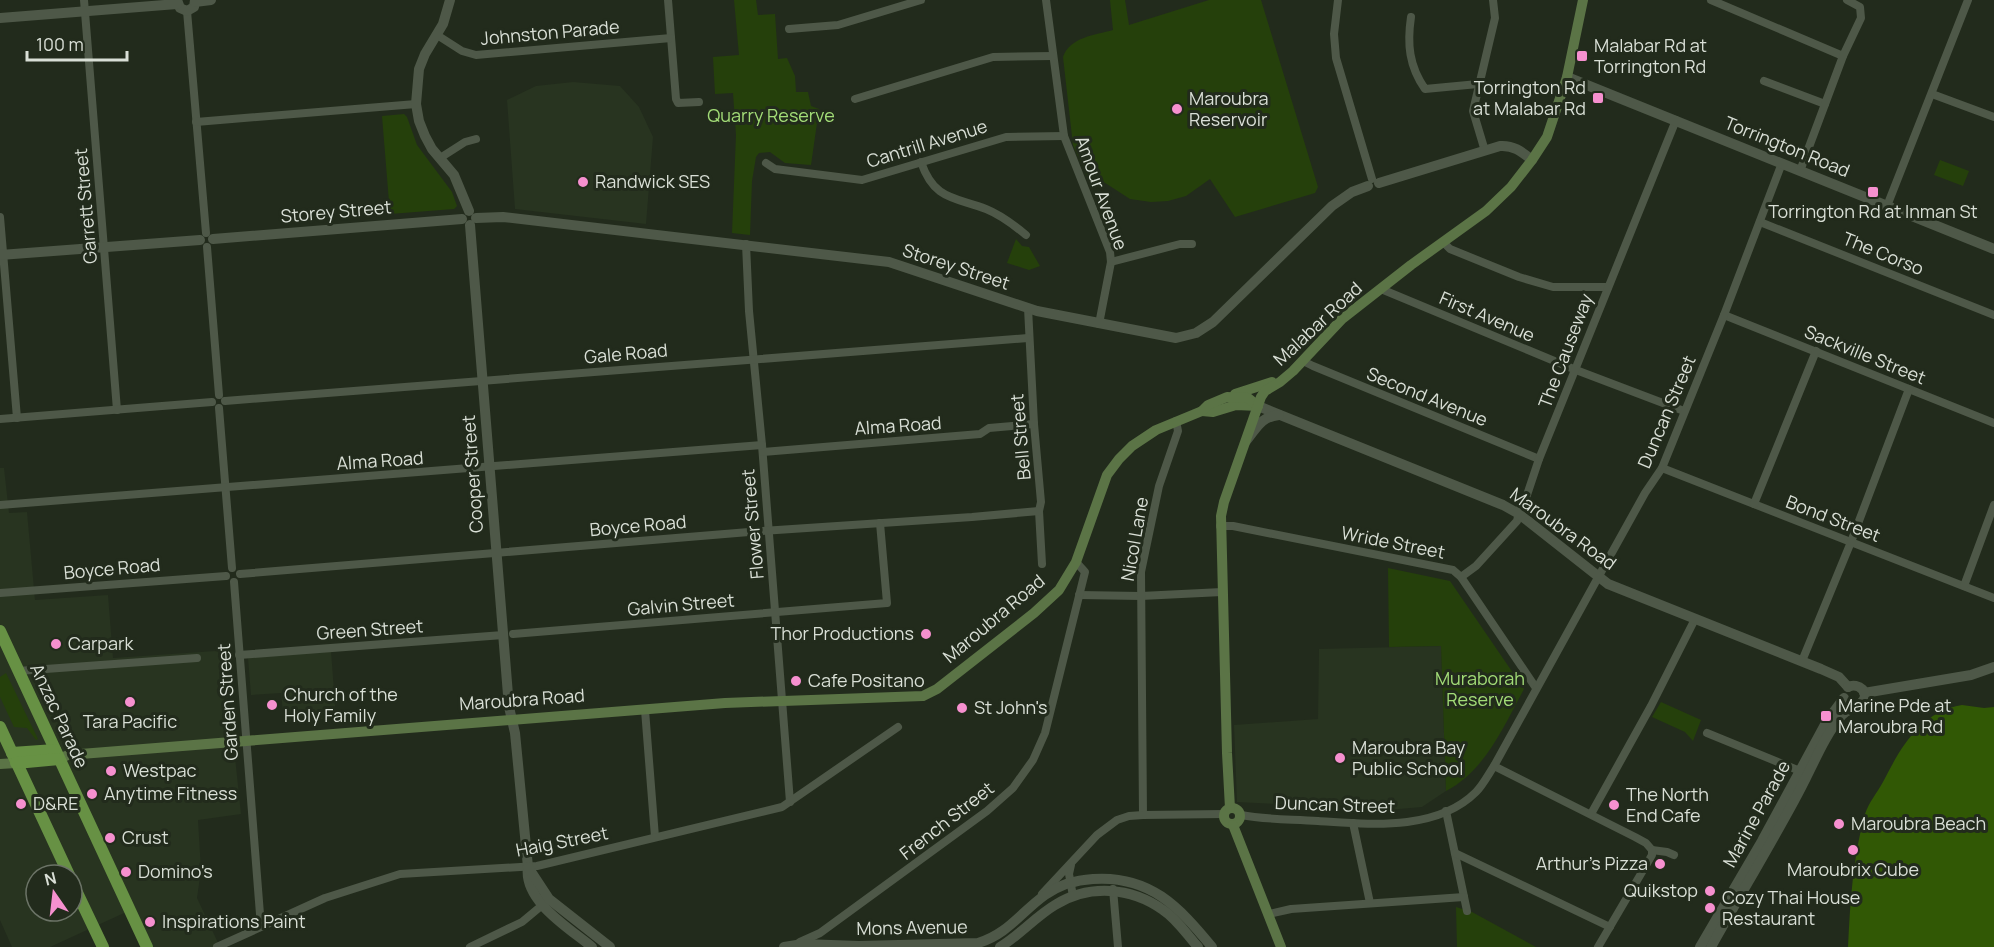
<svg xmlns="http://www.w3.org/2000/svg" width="1994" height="947" font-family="Manrope,sans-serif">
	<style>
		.built { fill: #283420; fill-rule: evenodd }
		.green { fill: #25400b }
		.water { fill: #315805 }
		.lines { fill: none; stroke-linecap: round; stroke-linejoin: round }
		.minor { stroke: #4e5848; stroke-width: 8 }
		.tertiary { stroke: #4e5848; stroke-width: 10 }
		.secondary { stroke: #5b7446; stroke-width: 10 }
		.primary { stroke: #679144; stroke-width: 12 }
		.poi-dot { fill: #f690cf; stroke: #222b1c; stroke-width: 2 }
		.labels { text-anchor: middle; stroke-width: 6; stroke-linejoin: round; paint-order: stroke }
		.street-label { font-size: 18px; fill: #d9dfd6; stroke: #222b1c }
		.poi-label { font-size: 18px; fill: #d9dfd6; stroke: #222b1c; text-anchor: start }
		.park-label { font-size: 18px; fill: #a2dc77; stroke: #222b1c }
	</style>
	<rect width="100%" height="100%" fill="#222b1c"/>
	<g class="built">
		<path d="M 573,82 L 620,86 L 639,107 L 653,137 L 646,224 L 515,209 L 507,100 L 536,86 Z"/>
		<path d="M 0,468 L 4,468 L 9,513 L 27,512 L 35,600 L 108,595 L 113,658 L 230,650 L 235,757 L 241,814 L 198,820 L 201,870 L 197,898 L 220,947 L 153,947 L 135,908 L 50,947 L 12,947 L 0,920 ZM 36,875 L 72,875 L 72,911 L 36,911 Z"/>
		<path d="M 1441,646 L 1446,791 L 1422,807 L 1388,810 L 1237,802 L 1234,725 L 1318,719 L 1319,649 Z"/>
		<path d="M 331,651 L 336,718 L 284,722 L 281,693 L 251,695 L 248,658 Z"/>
	</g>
	<g class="green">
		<path d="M 734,0 L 756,0 L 758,15 L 775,14 L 778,59 L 787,58 L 795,76 L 796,92 L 808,92 L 811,106 L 819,109 L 811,165 L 785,163 L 770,152 L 759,153 L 756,157 L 752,181 L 750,235 L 732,233 L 736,135 L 733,93 L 715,94 L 713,57 L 739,55 Z"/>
		<path d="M 1110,0 L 1125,0 L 1129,25 L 1209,0 L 1261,0 L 1318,187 L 1315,193 L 1235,217 L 1210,179 L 1186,196 L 1168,201 L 1151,202 L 1130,199 L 1096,177 L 1089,181 L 1073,145 L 1063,57 C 1070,37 1095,35 1113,30 Z"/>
		<path d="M 404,114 L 407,117 L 417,145 L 452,192 L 457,206 L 454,209 L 390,214 L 382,116 Z"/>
		<path d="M 1940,160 L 1969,171 L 1963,186 L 1934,175 Z"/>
		<path d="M 1016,239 L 1022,246 L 1029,247 L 1040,266 L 1029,270 L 1007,263 Z"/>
		<path d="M 1388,568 L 1450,581 L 1524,689 C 1504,726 1485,771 1446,791 L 1441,646 L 1389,647 Z"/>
		<path d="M 6,673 L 38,739 L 36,740 L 27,728 L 14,727 L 0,697 L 0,677 Z"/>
		<path d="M 1661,702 L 1701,720 L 1693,741 L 1685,732 L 1652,717 Z"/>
		<path d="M 1456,907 L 1472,912 L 1536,947 L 1457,947 Z"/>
	</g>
	<path class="water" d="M 1962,705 L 1984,708 L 1994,707 L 1994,947 L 1848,947 C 1850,903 1853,856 1865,814 C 1869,802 1877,793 1883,782 C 1901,747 1920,712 1962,705 Z"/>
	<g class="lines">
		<g class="minor">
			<path d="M 84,0 L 117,410"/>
			<path d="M 668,0 L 676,99 L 678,103 L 699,102"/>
			<path d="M 1046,0 L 1064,136 L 1110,252 L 1111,262 L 1099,324"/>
			<path d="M 1338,0 L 1334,34 L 1336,58 L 1372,179"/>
			<path d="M 1711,0 L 1843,56"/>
			<path d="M 187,11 L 206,233"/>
			<path d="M 1411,17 C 1407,44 1409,66 1425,89 L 1478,84"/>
			<path d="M 789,29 L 838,25 L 921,0"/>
			<path d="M 437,35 L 462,51 L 476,55 L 671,38"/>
			<path d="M 1764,81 L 1825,104"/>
			<path d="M 1932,94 L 1994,117"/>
			<path d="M 855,99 L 993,57 L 1053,56"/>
			<path d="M 196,122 L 416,104"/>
			<path d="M 1485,151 L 1473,111 L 1495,18 L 1493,0"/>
			<path d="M 440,158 L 465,142 L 476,139"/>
			<path d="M 921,162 C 934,200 954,197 986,209 C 1001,215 1014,225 1026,235"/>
			<path d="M 766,163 L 775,169 L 862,180 L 1006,137 L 1064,136"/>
			<path d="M 1800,171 L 1843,56 L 1861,18 L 1860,7 L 1847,0"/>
			<path d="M 1887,206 L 1968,0"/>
			<path d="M 0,217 L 17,418"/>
			<path d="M 1760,222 L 1994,315"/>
			<path d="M 1443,242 L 1450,249 L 1519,277 L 1553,287 L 1608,287"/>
			<path d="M 746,244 L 749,311 L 762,445 L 790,802"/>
			<path d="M 207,247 L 219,395"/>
			<path d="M 1111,262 L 1180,244 L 1192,244"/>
			<path d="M 1381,289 L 1576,370 L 1684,411"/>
			<path d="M 1028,308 L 1034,424 L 1041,502 L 1039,511 L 1042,564"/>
			<path d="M 1724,315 L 1994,423"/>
			<path d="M 1303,361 L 1313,366 L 1539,459"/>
			<path d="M 225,401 L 1028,338"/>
			<path d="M 219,408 L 232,568"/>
			<path d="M 0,419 L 212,402"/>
			<path d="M 763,452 L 980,434 L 989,428 L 1034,424"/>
			<path d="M 1662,468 L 1994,598"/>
			<path d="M 1754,504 L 1816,351"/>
			<path d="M 0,505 L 762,445"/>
			<path d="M 1220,526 L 1233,526 L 1453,570 L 1461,577 L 1536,688"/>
			<path d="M 240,574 L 761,531 L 972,517 L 1039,511"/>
			<path d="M 1461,577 L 1476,566 L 1517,521 L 1520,508 L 1526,498 L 1539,459 L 1676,120"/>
			<path d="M 234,582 L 261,927"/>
			<path d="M 1964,586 L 1994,505"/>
			<path d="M 0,593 L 226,576"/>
			<path d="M 1079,595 L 1141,596 L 1222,592"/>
			<path d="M 513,634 L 887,603 L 880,523"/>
			<path d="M 239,655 L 503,635"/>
			<path d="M 1802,661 L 1851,542 L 1909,389"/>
			<path d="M 18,671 L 197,658"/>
			<path d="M 645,710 L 655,837"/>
			<path d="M 1707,733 L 1800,771"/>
			<path d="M 1494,766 L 1635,837 L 1646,843 L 1652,850 L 1667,852 L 1674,855"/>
			<path d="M 1446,811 L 1467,911"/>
			<path d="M 1591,814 L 1651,706 L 1695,619"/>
			<path d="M 1143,815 L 1141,572 L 1159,486 L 1178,431 L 1176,421"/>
			<path d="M 1241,815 C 1266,820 1293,819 1318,821 C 1368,824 1436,832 1476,792 C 1483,785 1488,775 1494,766 L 1595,583 L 1645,493 L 1662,468 L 1724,315 L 1782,163"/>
			<path d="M 1353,823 L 1370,903"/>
			<path d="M 1455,853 L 1610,927"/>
			<path d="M 1071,865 L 1069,874 L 1073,896"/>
			<path d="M 1113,889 L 1118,947"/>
			<path d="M 1042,894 L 1097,835 L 1117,820 L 1129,816 L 1143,815 L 1224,814"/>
			<path d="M 1269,914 L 1291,909 L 1464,897"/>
			<path d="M 800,942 L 820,933 L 987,811 L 1013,788 L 1033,760 L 1045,733 L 1085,572 L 1076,562"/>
			<path d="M 217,947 L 325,898 L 400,874 L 537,866 L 782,807 L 898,727"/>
			<path d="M 470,947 L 522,922 L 546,902"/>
			<path d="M 1598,947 L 1652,855 L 1652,850"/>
		</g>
		<g class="tertiary">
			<path d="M 177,0 L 180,8 L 187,11 L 194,7 L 195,0"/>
			<path d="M 450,0 L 443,24 L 425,54 L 419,69 L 416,104 L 419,121 L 425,136 L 432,149 L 454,175 L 469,211"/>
			<path d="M 195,2 L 211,0"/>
			<path d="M 0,18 L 177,4"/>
			<path d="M 1567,77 L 1994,249"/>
			<path d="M 1379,183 L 1500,146 C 1514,145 1522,152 1532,160"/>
			<path d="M 476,218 L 503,217 L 889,262 L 1037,311 L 1176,338 L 1196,333 L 1213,322 L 1332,206 L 1352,192 L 1368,186"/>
			<path d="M 470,225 L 509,707 L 515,733 L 528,867 C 523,901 569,928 592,947"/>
			<path d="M 213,239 L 462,219"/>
			<path d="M 0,255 L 200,240"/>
			<path d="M 1258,406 L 1503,505 L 1519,514 L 1608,584 L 1821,669 L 1839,677 L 1848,687"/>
			<path d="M 1246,441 C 1257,428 1260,417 1279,415"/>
			<path d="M 1864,693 L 1971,675 L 1994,667"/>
			<path d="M 528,867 L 549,899 L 610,947"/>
			<path d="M 784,947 L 803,944 L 859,946 L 978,943 C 1008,934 1021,912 1045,895 C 1059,885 1076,880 1093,879 C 1150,875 1179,907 1212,947"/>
			<path d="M 1000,947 C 1020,935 1035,917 1055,905 C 1089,884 1131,887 1163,910 C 1177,919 1187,935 1198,947"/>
			<path d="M 1700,947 L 1762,841 L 1827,721 L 1844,698"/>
			<path d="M 1711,947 C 1739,897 1768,849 1795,799 C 1810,773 1823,737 1842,715 C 1849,708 1856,708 1861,703 C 1872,693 1858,682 1848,687"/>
		</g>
		<g class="secondary">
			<path d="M 1235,394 L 1272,382"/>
			<path d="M 1202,411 L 1213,412 L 1236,405 L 1258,406"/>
			<path d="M 59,759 L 68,755 L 725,703 L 923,696 L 937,689 L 1034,613 L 1059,590 L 1076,562 L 1107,475 L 1119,459 L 1132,446 L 1156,430 L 1202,411 L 1208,405 L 1227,397 L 1248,398 L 1258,406"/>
			<path d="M 0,764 L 16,763"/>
			<circle cx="1232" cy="816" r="8"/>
			<path d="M 1230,808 L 1227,753 L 1221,516 L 1224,502 L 1261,397 L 1265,391 L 1280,382 L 1293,371 L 1342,319 L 1411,265 L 1486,211 L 1511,187 L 1532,160 L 1547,137 L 1567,77 L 1583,0"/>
			<path d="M 1233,825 L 1281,947"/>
		</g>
		<g class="primary">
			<path d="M 0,631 L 147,947"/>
			<path d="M 0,727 L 69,875"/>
			<path d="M 12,753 L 55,750"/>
			<path d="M 16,763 L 59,759"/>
			<path d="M 72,882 L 103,947"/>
		</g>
	</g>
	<g class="poi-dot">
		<rect x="1576" y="50" width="12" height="12" rx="3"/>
		<rect x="1592" y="92" width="12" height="12" rx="3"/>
		<circle cx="1177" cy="109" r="6"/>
		<circle cx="583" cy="182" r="6"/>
		<rect x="1867" y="186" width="12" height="12" rx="3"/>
		<circle cx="926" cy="634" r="6"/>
		<circle cx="56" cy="644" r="6"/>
		<circle cx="796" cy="681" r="6"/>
		<circle cx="130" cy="702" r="6"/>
		<circle cx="272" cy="705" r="6"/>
		<circle cx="962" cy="708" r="6"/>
		<rect x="1820" y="710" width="12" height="12" rx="3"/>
		<circle cx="1340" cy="758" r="6"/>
		<circle cx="111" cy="771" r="6"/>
		<circle cx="92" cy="794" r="6"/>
		<circle cx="21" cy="804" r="6"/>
		<circle cx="1614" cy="805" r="6"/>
		<circle cx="1839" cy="824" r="6"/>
		<circle cx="110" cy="838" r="6"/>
		<circle cx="1853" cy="850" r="6"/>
		<circle cx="1660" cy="864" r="6"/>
		<circle cx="126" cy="872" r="6"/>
		<circle cx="1710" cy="891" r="6"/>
		<circle cx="1710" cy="908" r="6"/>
		<circle cx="150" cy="922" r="6"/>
	</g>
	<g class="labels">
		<g class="street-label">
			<text transform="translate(550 33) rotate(-5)" y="6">Johnston Parade</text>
			<text transform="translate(927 144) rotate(-17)" y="6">Cantrill Avenue</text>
			<text transform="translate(1787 147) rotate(22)" y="6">Torrington Road</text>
			<text transform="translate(1101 193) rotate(70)" y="6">Amour Avenue</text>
			<text transform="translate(86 206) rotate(-95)" y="6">Garrett Street</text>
			<text transform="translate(336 212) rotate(-5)" y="6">Storey Street</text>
			<text transform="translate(1883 254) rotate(22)" y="6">The Corso</text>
			<text transform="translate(956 267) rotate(18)" y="6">Storey Street</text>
			<text transform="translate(1487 317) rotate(23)" y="6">First Avenue</text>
			<text transform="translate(1318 324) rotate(-43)" y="6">Malabar Road</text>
			<text transform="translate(1566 351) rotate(-69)" y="6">The Causeway</text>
			<text transform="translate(626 354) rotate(-5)" y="6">Gale Road</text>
			<text transform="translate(1865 355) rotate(22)" y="6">Sackville Street</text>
			<text transform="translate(1427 397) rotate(22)" y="6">Second Avenue</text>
			<text transform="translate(1667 412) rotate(-67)" y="6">Duncan Street</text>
			<text transform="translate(898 426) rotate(-4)" y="6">Alma Road</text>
			<text transform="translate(1021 437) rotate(-95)" y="6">Bell Street</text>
			<text transform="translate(380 461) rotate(-4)" y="6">Alma Road</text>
			<text transform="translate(473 474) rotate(-94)" y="6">Cooper Street</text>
			<text transform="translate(1833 519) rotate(21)" y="6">Bond Street</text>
			<text transform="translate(753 524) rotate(-95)" y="6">Flower Street</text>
			<text transform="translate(638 526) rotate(-5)" y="6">Boyce Road</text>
			<text transform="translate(1563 529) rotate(36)" y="6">Maroubra Road</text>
			<text transform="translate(1135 539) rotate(-80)" y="6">Nicol Lane</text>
			<text transform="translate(1393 543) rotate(11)" y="6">Wride Street</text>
			<text transform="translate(112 569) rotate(-5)" y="6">Boyce Road</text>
			<text transform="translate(681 605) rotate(-5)" y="6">Galvin Street</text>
			<text transform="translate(994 619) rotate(-40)" y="6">Maroubra Road</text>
			<text transform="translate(370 630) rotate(-4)" y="6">Green Street</text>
			<text transform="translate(522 700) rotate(-4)" y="6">Maroubra Road</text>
			<text transform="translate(228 702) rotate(-94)" y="6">Garden Street</text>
			<text transform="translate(59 716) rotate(65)" y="6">Anzac Parade</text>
			<text transform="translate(1335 805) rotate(2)" y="6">Duncan Street</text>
			<text transform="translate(1757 814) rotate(-61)" y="6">Marine Parade</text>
			<text transform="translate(947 821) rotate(-38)" y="6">French Street</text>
			<text transform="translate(562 842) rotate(-11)" y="6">Haig Street</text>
			<text transform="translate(912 928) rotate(-1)" y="6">Mons Avenue</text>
		</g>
		<g class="poi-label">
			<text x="1594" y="52">Malabar Rd at<tspan x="1594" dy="21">Torrington Rd</tspan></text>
			<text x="1586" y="94" text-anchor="end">Torrington Rd<tspan x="1586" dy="21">at Malabar Rd</tspan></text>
			<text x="1189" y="105">Maroubra<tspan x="1189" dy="21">Reservoir</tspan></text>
			<text x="595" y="188">Randwick SES</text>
			<text x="1873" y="218" text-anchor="middle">Torrington Rd at Inman St</text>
			<text x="914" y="640" text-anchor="end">Thor Productions</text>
			<text x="68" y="650">Carpark</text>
			<text x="808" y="687">Cafe Positano</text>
			<text x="284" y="701">Church of the<tspan x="284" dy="21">Holy Family</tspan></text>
			<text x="1838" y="712">Marine Pde at<tspan x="1838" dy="21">Maroubra Rd</tspan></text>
			<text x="974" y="714">St John's</text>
			<text x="130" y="728" text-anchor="middle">Tara Pacific</text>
			<text x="1352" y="754">Maroubra Bay<tspan x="1352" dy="21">Public School</tspan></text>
			<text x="123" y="777">Westpac</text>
			<text x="104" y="800">Anytime Fitness</text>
			<text x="1626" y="801">The North<tspan x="1626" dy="21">End Cafe</tspan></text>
			<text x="33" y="810">D&amp;RE</text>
			<text x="1851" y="830">Maroubra Beach</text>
			<text x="122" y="844">Crust</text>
			<text x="1648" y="870" text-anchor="end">Arthur's Pizza</text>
			<text x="1853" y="876" text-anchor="middle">Maroubrix Cube</text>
			<text x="138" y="878">Domino's</text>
			<text x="1698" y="897" text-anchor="end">Quikstop</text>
			<text x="1722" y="904">Cozy Thai House<tspan x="1722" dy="21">Restaurant</tspan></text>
			<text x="162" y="928">Inspirations Paint</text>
		</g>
		<g class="park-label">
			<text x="771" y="122">Quarry Reserve</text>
			<text x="1480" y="685">Muraborah<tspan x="1480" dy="21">Reserve</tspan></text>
		</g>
	</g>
	<g transform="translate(54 893) rotate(346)"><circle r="28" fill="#222b1c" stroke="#6b7366" stroke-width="1.5"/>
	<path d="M0-4.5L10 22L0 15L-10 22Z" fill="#f690cf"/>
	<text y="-9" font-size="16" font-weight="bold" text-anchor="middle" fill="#d9dfd6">N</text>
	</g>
	<path d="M27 51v9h100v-9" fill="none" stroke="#d9dfd6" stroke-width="3"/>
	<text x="36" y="51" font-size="18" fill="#d9dfd6" stroke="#222b1c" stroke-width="4.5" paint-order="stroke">100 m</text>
</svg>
